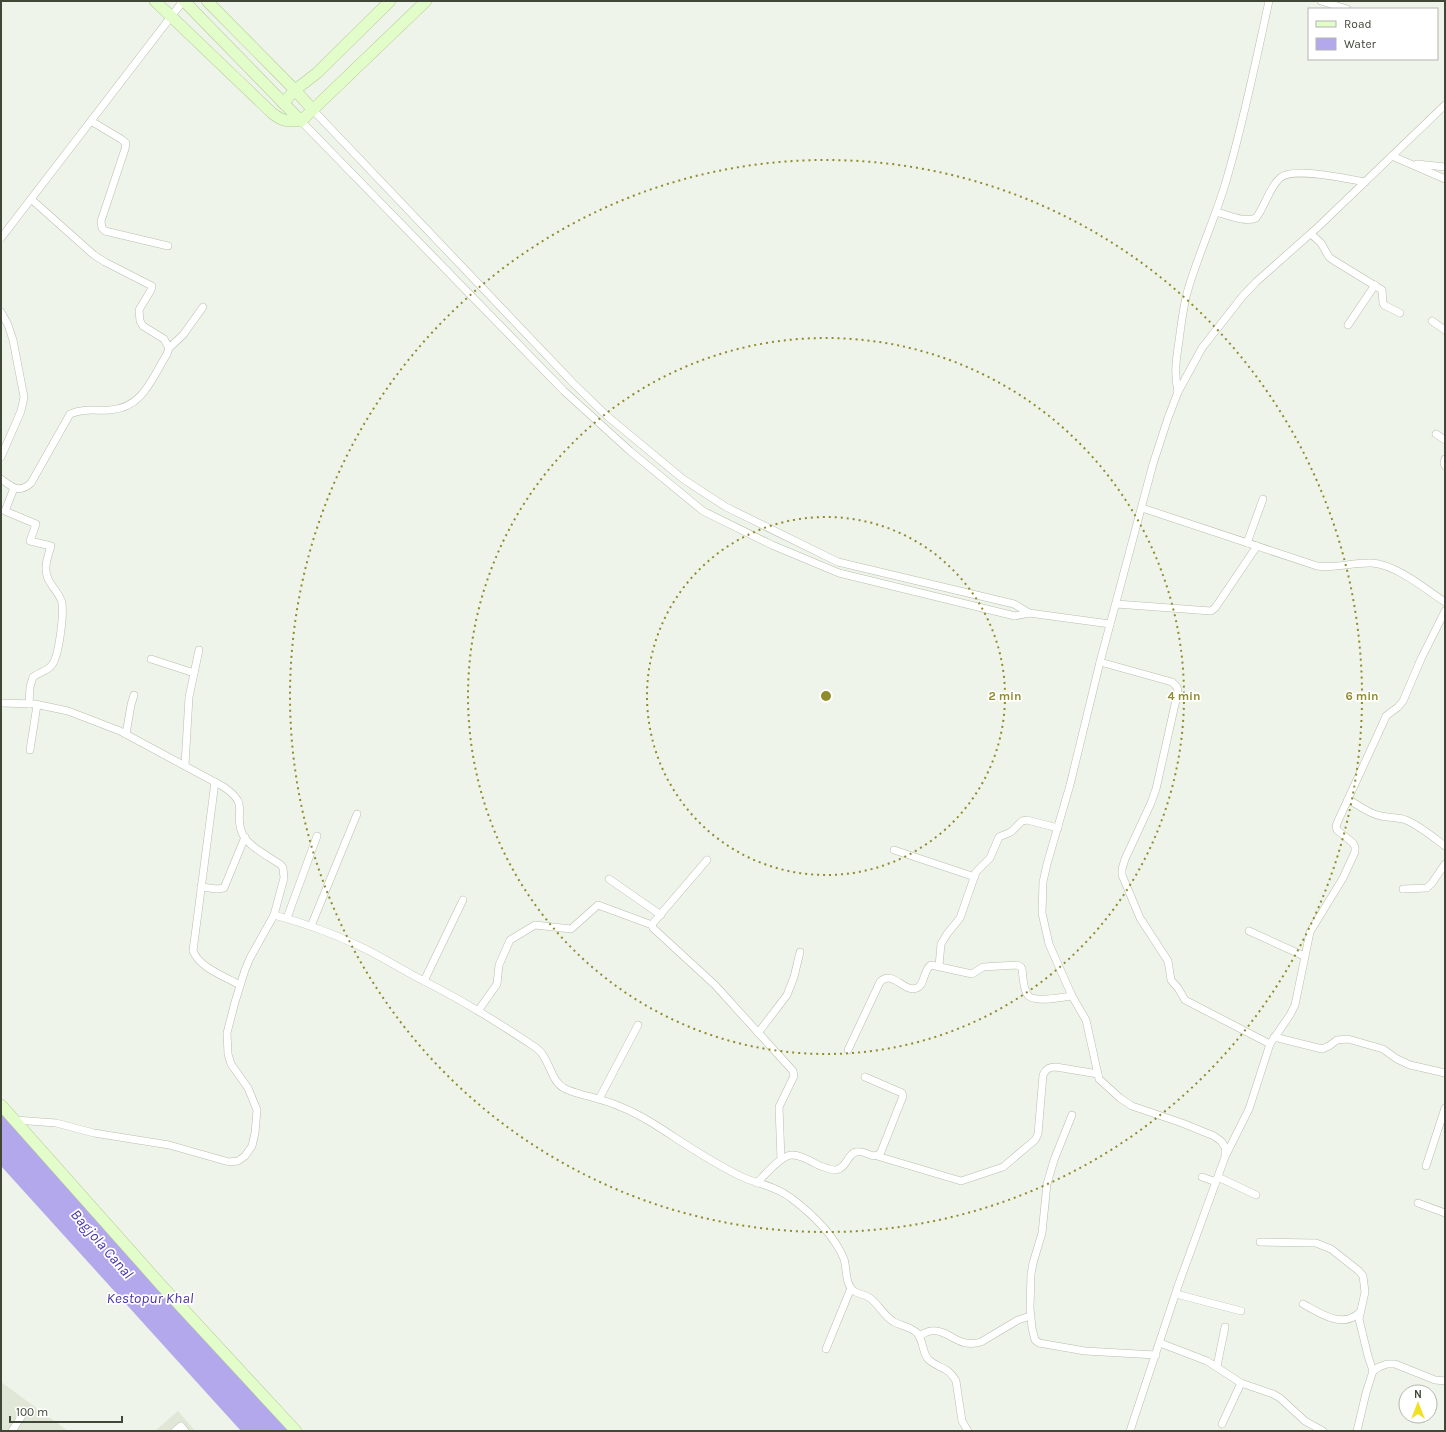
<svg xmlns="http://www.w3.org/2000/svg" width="1446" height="1432" font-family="Karla,sans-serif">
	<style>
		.residential { fill: #e0e7d7 }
		.water { fill: #b4a8ed }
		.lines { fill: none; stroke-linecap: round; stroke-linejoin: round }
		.street-casing { stroke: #b7bfac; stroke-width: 8 }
		.secondary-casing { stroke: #b0cb96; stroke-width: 12 }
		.street { stroke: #fff; stroke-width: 7 }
		.secondary { stroke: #e2fcca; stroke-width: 11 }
		.ring { fill: none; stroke: #908c2e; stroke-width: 2; stroke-dasharray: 2 4 }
		.labels { text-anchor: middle; stroke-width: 3.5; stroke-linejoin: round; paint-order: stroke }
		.water-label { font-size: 15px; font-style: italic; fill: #4c35af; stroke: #fff }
		.centre { fill: #908c2e; stroke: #fff; stroke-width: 2 }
		.ring-label { font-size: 12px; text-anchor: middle; font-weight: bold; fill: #908c2e; stroke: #fff; stroke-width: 3.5; stroke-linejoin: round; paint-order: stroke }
	</style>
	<rect width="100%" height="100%" fill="#eef4e9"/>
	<g class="residential">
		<path d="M 1,1382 L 68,1431 L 1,1431 Z"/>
		<path d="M 178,1411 L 195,1431 L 155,1431 Z"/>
	</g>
	<path class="water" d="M 1,1101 L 299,1431 L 241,1431 L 1,1166 Z"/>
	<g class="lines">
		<g class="street-casing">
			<g id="street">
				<path d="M 1321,1 L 1347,9"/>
				<path d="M 313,110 L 573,383 L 607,416 L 683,479 L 726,507 L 838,562 L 1014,604 L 1029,613"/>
				<path d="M 91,121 L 121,139 L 126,143 L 125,149 L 101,221 L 102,228 L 105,231 L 168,246"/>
				<path d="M 301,121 L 564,391 L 630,451 L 703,511 L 772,545 L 839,573 L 1015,616 L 1029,613 L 1110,624"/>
				<path d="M 1392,156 L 1445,179"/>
				<path d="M 1417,164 L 1445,167"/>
				<path d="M 1216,212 C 1229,215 1244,223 1256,218 C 1265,206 1269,188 1280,178 C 1293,166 1348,179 1365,182"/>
				<path d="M 1311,234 L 1321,243 L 1329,257 L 1333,260 L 1382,290 L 1383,303 L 1384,305 L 1400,313"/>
				<path d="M 1,238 L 183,1"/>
				<path d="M 1,312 L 8,325 L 13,340 L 24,397 L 21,411 L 1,457"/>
				<path d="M 1432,321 L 1445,330"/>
				<path d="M 1348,325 L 1375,285"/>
				<path d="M 169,348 L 183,335 L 203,307"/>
				<path d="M 1178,392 C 1174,374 1176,360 1179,341 C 1181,325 1183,309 1187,293 C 1198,254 1216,217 1227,178 C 1244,120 1256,60 1269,1"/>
				<path d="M 1436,434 L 1445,440"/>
				<path d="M 1445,459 L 1444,463 L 1445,466"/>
				<path d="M 1,479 C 12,487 19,494 31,483 L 70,414 C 84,408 96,411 110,410 C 143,408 152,378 167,354 L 169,348 L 164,339 L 143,326 L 140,321 L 139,310 L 151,290 L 152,286 L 105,262 L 94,255 L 31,199"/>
				<path d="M 14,488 L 5,511 L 36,524 L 30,541 L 51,546 C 47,559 42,571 51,584 C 54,589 59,594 61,600 C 65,609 59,659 51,666 C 47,671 38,673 33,677 L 30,687 L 29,704"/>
				<path d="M 1142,508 L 1317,566 C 1335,569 1353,562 1372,563 C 1397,565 1425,589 1445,602"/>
				<path d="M 1247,543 L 1263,499"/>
				<path d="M 1116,604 L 1211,611 L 1215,608 L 1257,546"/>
				<path d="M 151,659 L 194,673"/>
				<path d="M 1100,662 L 1172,682 L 1177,687 L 1178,691 L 1156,789 L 1151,803 L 1125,859 L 1122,869 L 1122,875 L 1140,918 L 1168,961 L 1171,980 L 1178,988 L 1185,1000 L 1270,1044"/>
				<path d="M 1,703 L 35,704 L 68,711 L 120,731 L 224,787 C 251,806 233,811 242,833 C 247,846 270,857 281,865 L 283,868 L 284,878 L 274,915 L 250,958 L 245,970 L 235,1002 L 227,1033 L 228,1054 L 231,1064 L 248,1088 L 257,1110 L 255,1133 L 252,1146 L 245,1156 L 238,1161 L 229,1162 L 169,1145 L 94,1133 L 56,1123 L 15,1120"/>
				<path d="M 126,734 L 131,705 L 134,695"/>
				<path d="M 30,750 L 37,705"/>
				<path d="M 185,765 L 189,697 L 199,650"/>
				<path d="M 215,782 L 193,951 C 200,968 224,976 240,985"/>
				<path d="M 1348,799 C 1358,805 1369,814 1381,816 C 1390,818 1398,817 1406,820 C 1420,826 1433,837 1445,846"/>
				<path d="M 894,850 L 975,877"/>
				<path d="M 707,860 L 654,922 L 652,925 L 653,928 L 715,985 L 793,1071 L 794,1076 L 779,1107 L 781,1159"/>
				<path d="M 609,879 L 661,915"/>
				<path d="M 201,887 L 217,889 L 224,888 L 245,837"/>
				<path d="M 1403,889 L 1427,888 L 1432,883 L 1445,864"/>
				<path d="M 274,915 C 304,923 332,933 359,946 C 381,956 402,970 424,981 C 462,1000 499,1023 535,1047 C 550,1057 550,1081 564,1088 C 569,1091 574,1092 580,1094 C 594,1098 608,1101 621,1107 C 641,1115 659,1127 677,1139 C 697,1152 718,1165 740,1176 C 757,1184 776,1186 791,1198 C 811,1213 834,1235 844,1259 C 847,1269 845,1285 854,1291 C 859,1295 865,1294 870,1298 C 879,1305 884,1316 894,1322 C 902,1326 911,1327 917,1333 C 924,1341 922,1354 929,1360 C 939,1369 948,1366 956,1381 L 962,1421 L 968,1431"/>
				<path d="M 287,918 L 317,836"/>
				<path d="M 311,926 L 357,814"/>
				<path d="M 1249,931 L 1304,956"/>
				<path d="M 939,966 L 941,944 L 947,934 L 960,918 L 976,872 L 990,858 L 999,837 L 1011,832 L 1022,821 L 1027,820 L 1058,828"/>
				<path d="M 424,981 L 463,900"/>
				<path d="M 478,1011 L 497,984 L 499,965 L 510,940 L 535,925 L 571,929 L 598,905 L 652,925"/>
				<path d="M 758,1033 L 787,995 L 794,977 L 800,952"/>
				<path d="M 1274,1037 L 1322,1049 L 1329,1046 L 1337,1040 L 1348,1039 L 1383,1049 L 1397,1059 L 1410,1065 L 1445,1073"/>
				<path d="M 848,1050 L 880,982 C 893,969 903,993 917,988 C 925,985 923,970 931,965 L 972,974 L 983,967 L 1017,965 L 1021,967 L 1022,969 C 1023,976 1023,987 1027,994 C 1032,1004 1062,997 1072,996"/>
				<path d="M 599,1099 L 638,1025"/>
				<path d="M 1072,1115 L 1054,1160 L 1047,1184 L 1042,1233 L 1033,1263 L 1031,1274 L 1030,1308 L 1032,1328 L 1035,1340 L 1039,1343 L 1085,1351 L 1156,1355"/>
				<path d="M 1226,1155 L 1249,1109 L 1270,1044 L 1290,1015 L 1295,1005 L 1310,932 L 1343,878 L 1355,852 L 1355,847 L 1353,843 L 1337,830 L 1336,826 L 1338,821 L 1383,723 L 1386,716 L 1398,707 L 1403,701 L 1421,659 L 1445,611"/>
				<path d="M 877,1156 L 961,1181 L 1003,1167 L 1035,1140 L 1038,1134 L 1043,1075 C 1046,1069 1049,1067 1056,1067 L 1098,1074"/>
				<path d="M 1426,1166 L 1445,1108"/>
				<path d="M 1202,1177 L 1216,1182"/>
				<path d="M 1218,1177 L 1256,1195"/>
				<path d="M 757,1183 C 765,1175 781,1155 792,1155 C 801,1155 811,1161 818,1165 C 824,1167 830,1170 836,1170 C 847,1168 847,1154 856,1152 C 867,1149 872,1162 881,1152 L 903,1096 L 902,1093 L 865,1077"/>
				<path d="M 1418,1203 L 1445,1213"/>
				<path d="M 1260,1242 L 1316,1243 L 1331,1249 L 1359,1271 L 1363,1276 L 1365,1292 L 1359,1319 L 1368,1356 L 1373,1371"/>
				<path d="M 1176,1294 L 1241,1311"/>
				<path d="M 1303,1304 C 1320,1313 1342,1329 1359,1313"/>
				<path d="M 919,1336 C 923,1334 927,1331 931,1331 C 950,1329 957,1349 981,1342 L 1018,1320 L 1030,1316"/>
				<path d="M 1160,1343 L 1207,1361 L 1241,1383 L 1273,1394 L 1280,1398 L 1305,1421 L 1323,1431"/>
				<path d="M 826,1349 L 851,1288"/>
				<path d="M 1217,1366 L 1225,1327"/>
				<path d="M 1222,1424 L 1241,1383"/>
				<path d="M 12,1431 L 23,1414"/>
				<path d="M 175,1431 L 181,1426 L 185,1431"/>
				<path d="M 1130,1431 L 1178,1286 L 1225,1157 L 1225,1147 L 1221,1141 L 1214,1136 L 1182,1123 L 1132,1106 L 1120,1098 L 1099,1079 L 1086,1020 L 1072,996 L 1049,944 L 1042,913 L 1043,882 L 1047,864 L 1070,785 L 1100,662 L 1153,464 L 1168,418 L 1178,392 L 1202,348 L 1242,297 L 1256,282 L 1318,227 L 1445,105"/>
				<path d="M 1357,1431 L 1366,1393 L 1373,1371 L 1379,1367 L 1387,1364 L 1395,1364 L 1435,1380 L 1445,1381"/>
			</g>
		</g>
		<g class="secondary-casing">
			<g id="secondary">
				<path d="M 155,1 L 272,113 C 283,122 288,121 301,121"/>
				<path d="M 184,1 L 301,121 L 426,1"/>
				<path d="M 207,1 L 295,90 L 317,73 L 390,1"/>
				<path d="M 283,103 L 295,90 L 313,110"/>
				<path d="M 1,1105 L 161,1285 L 296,1431"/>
			</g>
		</g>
		<use href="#street" class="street"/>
		<use href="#secondary" class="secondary"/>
	</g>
	<g class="ring">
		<circle cx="826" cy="696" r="179"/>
		<circle cx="826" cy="696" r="358"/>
		<circle cx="826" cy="696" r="536"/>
	</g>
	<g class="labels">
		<g class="water-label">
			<text transform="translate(102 1244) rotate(49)" y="5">Bagjola Canal</text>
			<text x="150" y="1303">Kestopur Khal</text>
		</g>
	</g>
	<circle cx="826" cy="696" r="6" class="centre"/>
	<g class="ring-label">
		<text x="1005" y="700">2 min</text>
		<text x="1184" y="700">4 min</text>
		<text x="1362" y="700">6 min</text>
	</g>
	<rect width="1446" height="1432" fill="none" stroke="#414737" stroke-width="4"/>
	<rect x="1308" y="8" width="130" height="52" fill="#ffffff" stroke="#b3b5af"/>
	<rect x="1316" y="21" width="20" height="6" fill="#e2fcca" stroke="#b3b5af"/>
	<text x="1344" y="28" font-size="12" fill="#414737">Road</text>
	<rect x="1316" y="38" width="20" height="12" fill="#b4a8ed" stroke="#b3b5af"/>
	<text x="1344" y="48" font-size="12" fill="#414737">Water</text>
	<g transform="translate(1418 1404)"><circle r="19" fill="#ffffff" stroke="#b3b5af"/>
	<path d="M0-3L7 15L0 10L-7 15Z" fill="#f1e123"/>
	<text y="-6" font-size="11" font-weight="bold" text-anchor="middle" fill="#414737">N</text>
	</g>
	<path d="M10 1416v6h112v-6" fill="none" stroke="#414737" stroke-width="2"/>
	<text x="16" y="1416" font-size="12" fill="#414737" stroke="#ffffff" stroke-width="3" paint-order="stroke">100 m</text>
</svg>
